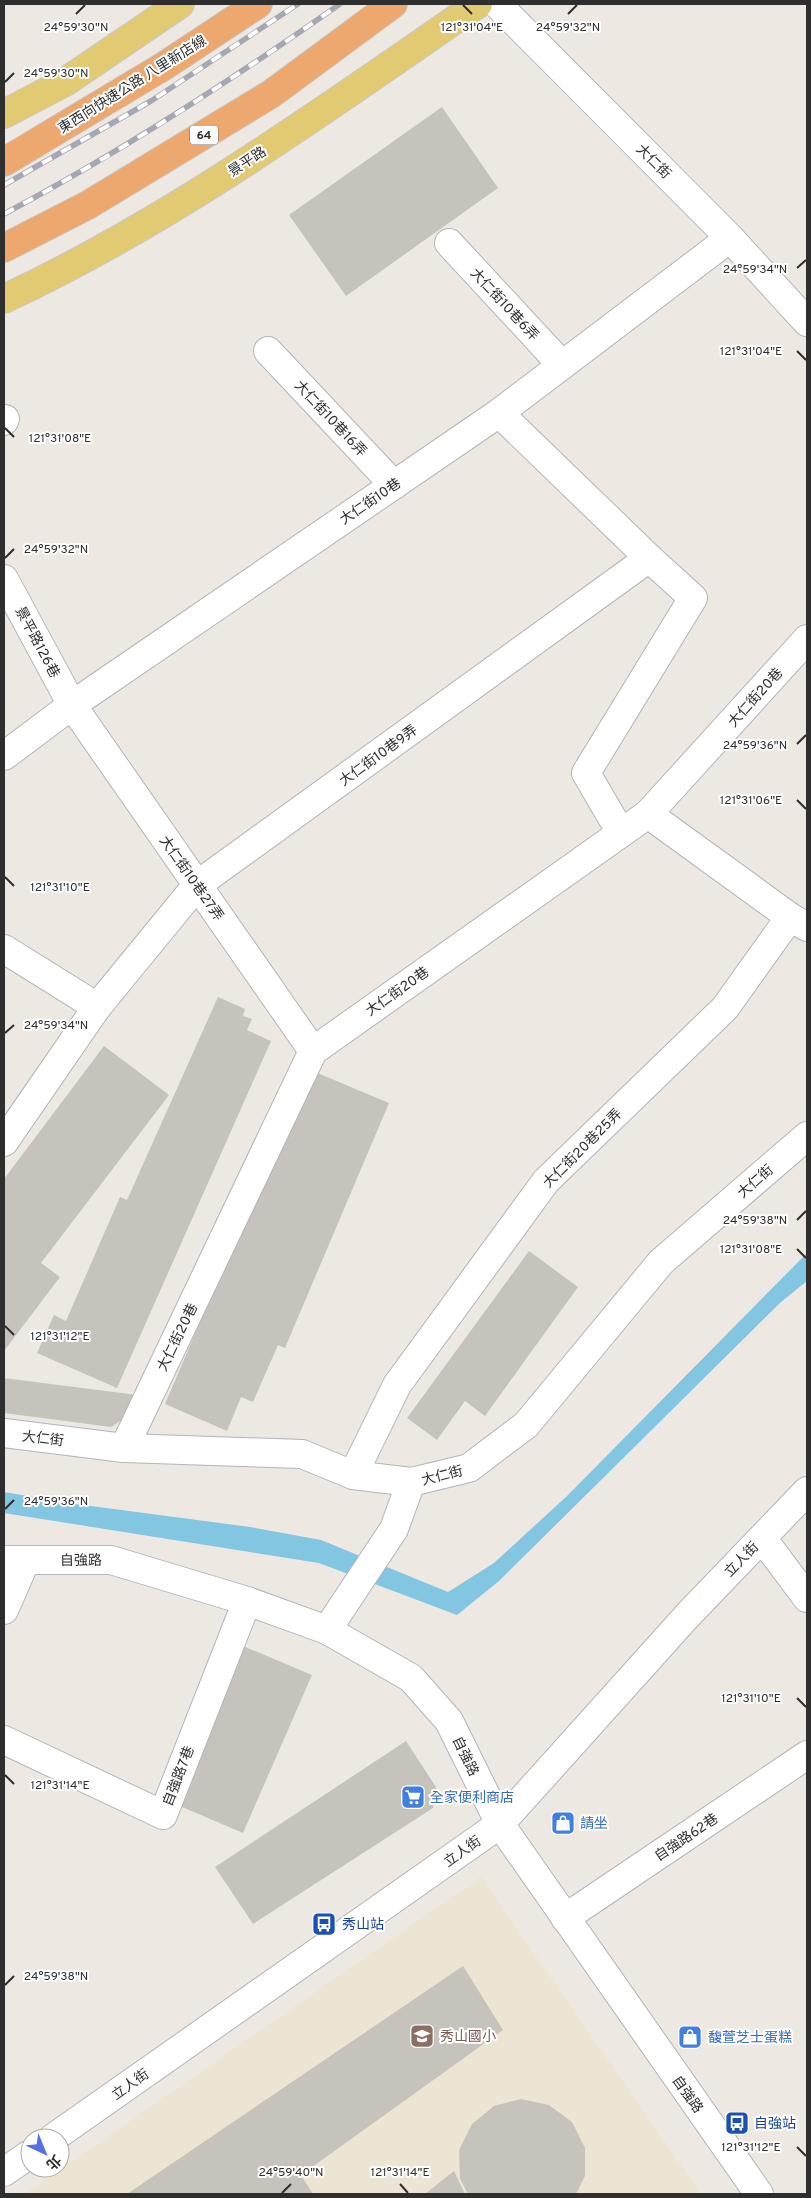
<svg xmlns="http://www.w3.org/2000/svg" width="811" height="2198" font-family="Overpass,'Noto Sans TC',sans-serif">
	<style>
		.education { fill: #ece5d4 }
		.water { fill: #82c6e2 }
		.building { fill: #c6c3bd }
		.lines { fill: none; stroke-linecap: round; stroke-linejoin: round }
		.minor-casing { stroke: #b2b3bc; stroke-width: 30 }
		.major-casing { stroke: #c9c9c9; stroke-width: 30 }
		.highway-casing { stroke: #c9c9c9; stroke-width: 30 }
		.minor { stroke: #fff; stroke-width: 28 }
		.major { stroke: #e2ca73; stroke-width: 28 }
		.highway { stroke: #eca86e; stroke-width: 28 }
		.rail-casing { stroke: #a5a7b5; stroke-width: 5.5 }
		.rail { stroke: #fff; stroke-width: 4; stroke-dasharray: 11; stroke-linecap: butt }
		.ticks { fill: none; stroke: #2e2e2e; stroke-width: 2 }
		.labels { text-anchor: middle; stroke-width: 4; stroke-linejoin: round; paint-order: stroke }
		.shield { fill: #fff; stroke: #6d6d6d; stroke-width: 1 }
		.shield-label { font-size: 12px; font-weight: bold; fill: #2e2e2e }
		.street-label { font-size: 14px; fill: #2e2e2e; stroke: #fff }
		.shop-label { font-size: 14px; fill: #366cbe; stroke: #fff; text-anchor: start }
		.transit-label { font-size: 14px; fill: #164399; stroke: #fff; text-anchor: start }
		.education-label { font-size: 14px; fill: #785e54; stroke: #fff; text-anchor: start }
		.ticks-label { font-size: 12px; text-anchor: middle; fill: #2e2e2e; stroke: #fff; stroke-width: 4; stroke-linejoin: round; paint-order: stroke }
	</style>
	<rect width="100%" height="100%" fill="#ede9e2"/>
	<path class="education" d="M 481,1877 L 701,2194 L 25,2194 Z"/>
	<path class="water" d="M 807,1253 L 807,1281 L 781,1302 L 499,1581 L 457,1615 L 319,1563 L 4,1513 L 4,1492 L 76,1504 L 250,1527 L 321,1540 L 448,1592 L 494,1563 L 567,1496 Z"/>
	<g class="building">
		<path d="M 442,107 L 498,188 L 346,296 L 289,215 Z"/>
		<path d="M 218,997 L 245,1009 L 243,1016 L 252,1019 L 247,1030 L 271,1041 L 117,1388 L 37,1353 L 54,1315 L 66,1321 L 120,1197 L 127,1200 Z"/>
		<path d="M 104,1046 L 169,1095 L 41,1263 L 60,1277 L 4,1351 L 4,1179 Z"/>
		<path d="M 308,1069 L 389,1103 L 285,1348 L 278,1345 L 253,1402 L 241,1397 L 227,1431 L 165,1404 Z"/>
		<path d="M 529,1251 L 578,1287 L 485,1416 L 465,1401 L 437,1440 L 407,1418 Z"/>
		<path d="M 4,1378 L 137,1395 L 133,1413 L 111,1427 L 4,1413 Z"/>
		<path d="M 236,1643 L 312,1675 L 243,1833 L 168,1801 Z"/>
		<path d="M 406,1741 L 436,1787 L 433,1808 L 253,1924 L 215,1867 Z"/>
		<path d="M 463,1966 L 503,2030 L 301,2175 L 313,2194 L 127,2194 Z"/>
		<path d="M 521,2099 L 549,2105 L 572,2122 L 585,2148 L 585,2176 L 576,2194 L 468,2194 L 460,2179 L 459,2150 L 472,2124 L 494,2106 Z"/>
		<path d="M 454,2171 L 465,2194 L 425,2194 Z"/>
	</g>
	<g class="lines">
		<g class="minor-casing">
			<g id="minor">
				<path d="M 497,4 L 730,238 L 807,322"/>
				<path d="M 449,243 L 562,365"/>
				<path d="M 268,351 L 394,485"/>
				<path d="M 4,421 L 5,419"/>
				<path d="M 4,579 L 72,705 L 313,1051"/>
				<path d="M 4,756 L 72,705 L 499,413 L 730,238"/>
				<path d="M 648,814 L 790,917 L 807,927"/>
				<path d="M 621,833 L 586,773 L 693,598 L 649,558"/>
				<path d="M 4,949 L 97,1007"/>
				<path d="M 4,1142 L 97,1007 L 197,885 L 649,558 L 499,413"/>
				<path d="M 4,1433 L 124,1448 L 302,1454 L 353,1475 L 411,1482 L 469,1468 L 526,1425 L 661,1262 L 807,1136"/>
				<path d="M 124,1448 L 313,1051 L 648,814 L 807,639"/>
				<path d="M 353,1475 L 397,1385 L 546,1181 L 725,1008 L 790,917"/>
				<path d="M 762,1538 L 807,1598"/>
				<path d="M 4,1560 L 111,1560 L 247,1601 L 327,1630 L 411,1678 L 449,1721 L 500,1824 L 759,2194"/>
				<path d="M 4,1610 L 26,1560"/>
				<path d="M 327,1630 L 394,1529 L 411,1482"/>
				<path d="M 4,1740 L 163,1815 L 247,1601"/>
				<path d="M 565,1918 L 807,1755"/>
				<path d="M 53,2138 L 500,1824 L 687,1616 L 807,1491"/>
				<path d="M 4,2172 L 30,2154"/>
			</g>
		</g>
		<g class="major-casing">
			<g id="major">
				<path d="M 4,114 L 65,82 L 180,4"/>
				<path d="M 4,299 C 173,220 325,109 478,4"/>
			</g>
		</g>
		<g class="highway-casing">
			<g id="highway">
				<path d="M 4,162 L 164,66 L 258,4"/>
				<path d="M 4,248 L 88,205 L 271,94 L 393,4"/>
			</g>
		</g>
		<use href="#minor" class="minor"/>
		<use href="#major" class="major"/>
		<use href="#highway" class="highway"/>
		<g class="rail-casing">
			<g id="rail">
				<path d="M 4,185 L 151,101 L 298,4"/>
				<path d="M 4,214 C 121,152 232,80 340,4"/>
			</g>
		</g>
		<use href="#rail" class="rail"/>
	</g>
	<path class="ticks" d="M 463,5 L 472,14M 76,14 L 85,5M 568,14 L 577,5M 5,82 L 14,73M 797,268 L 806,260M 797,351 L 806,360M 5,428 L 14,437M 5,558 L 14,549M 797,744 L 806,735M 797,800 L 806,809M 5,877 L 14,886M 5,1033 L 14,1025M 797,1220 L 806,1211M 797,1249 L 806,1258M 5,1326 L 14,1335M 5,1509 L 14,1500M 797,1698 L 806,1707M 5,1775 L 14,1784M 5,1985 L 14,1976M 797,2147 L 806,2156M 400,2184 L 408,2193M 282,2193 L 291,2184"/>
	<defs>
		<g id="supermarket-square" transform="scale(1.25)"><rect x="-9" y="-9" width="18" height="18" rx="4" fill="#3f7fe0" stroke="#fff"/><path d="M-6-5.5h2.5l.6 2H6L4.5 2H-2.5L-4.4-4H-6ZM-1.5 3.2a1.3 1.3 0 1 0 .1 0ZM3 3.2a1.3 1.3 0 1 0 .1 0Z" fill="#fff"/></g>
		<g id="shop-square" transform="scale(1.25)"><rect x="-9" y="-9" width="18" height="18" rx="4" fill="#3f7fe0" stroke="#fff"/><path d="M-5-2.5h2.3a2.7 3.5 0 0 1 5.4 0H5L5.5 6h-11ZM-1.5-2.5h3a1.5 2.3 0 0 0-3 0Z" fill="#fff"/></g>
		<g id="bus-square" transform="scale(1.25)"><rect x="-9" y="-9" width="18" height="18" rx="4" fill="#1a4fb4" stroke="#fff"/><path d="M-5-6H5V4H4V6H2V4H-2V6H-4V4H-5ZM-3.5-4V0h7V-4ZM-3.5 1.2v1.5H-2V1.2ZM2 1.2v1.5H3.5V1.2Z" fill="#fff"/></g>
		<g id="school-square" transform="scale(1.25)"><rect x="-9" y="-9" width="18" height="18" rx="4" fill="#8d6e63" stroke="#fff"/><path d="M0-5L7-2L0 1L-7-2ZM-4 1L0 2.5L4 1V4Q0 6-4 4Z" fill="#fff"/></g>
	</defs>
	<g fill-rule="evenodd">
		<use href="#supermarket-square" x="413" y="1797"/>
		<use href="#shop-square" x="563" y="1823"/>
		<use href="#bus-square" x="324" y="1924"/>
		<use href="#school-square" x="422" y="2036"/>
		<use href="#shop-square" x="690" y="2037"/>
		<use href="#bus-square" x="737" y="2123"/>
	</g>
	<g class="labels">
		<rect class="shield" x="190" y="125.5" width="28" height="19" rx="4"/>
		<g class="shield-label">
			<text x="204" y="139">64</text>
		</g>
		<g class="street-label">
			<text transform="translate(132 84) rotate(-32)" y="5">東西向快速公路 八里新店線</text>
			<text transform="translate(247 161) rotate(-33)" y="5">景平路</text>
			<text transform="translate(654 161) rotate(45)" y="5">大仁街</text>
			<text transform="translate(505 304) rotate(47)" y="5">大仁街10巷6弄</text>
			<text transform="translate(331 418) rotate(47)" y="5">大仁街10巷16弄</text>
			<text transform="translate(370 501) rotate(-34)" y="5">大仁街10巷</text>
			<text transform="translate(38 642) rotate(62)" y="5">景平路126巷</text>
			<text transform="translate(755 697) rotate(-48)" y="5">大仁街20巷</text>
			<text transform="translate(378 755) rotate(-36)" y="5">大仁街10巷9弄</text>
			<text transform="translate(192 878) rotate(55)" y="5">大仁街10巷27弄</text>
			<text transform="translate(397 991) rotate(-35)" y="5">大仁街20巷</text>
			<text transform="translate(582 1148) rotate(-45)" y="5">大仁街20巷25弄</text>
			<text transform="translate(755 1181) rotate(-41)" y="5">大仁街</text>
			<text transform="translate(177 1337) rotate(-64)" y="5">大仁街20巷</text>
			<text transform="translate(43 1438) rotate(7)" y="5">大仁街</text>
			<text transform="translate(442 1475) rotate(-14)" y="5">大仁街</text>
			<text transform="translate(741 1559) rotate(-46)" y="5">立人街</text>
			<text transform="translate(81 1560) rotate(-1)" y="5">自強路</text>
			<text transform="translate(466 1756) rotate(64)" y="5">自強路</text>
			<text transform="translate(178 1776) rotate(-69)" y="5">自強路7巷</text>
			<text transform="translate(686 1837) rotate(-34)" y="5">自強路62巷</text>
			<text transform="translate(462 1851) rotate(-35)" y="5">立人街</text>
			<text transform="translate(130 2084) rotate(-35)" y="5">立人街</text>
			<text transform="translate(688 2094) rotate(55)" y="5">自強路</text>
		</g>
		<g class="shop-label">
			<text x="430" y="1802">全家便利商店</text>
			<text x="580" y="1828">請坐</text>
			<text x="708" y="2042">馥萱芝士蛋糕</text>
		</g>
		<g class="transit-label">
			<text x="342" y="1929">秀山站</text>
			<text x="754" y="2128">自強站</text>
		</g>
		<g class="education-label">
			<text x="440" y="2041">秀山國小</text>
		</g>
	</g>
	<g class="ticks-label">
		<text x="76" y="31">24°59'30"N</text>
		<text x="568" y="31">24°59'32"N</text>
		<text x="472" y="31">121°31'04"E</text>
		<text x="56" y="77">24°59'30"N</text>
		<text x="755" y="273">24°59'34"N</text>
		<text x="751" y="355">121°31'04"E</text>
		<text x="60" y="442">121°31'08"E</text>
		<text x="56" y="553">24°59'32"N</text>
		<text x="755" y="749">24°59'36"N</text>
		<text x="751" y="804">121°31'06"E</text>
		<text x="60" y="891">121°31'10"E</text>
		<text x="56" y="1029">24°59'34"N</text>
		<text x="755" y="1224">24°59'38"N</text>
		<text x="751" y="1253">121°31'08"E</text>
		<text x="60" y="1340">121°31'12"E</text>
		<text x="56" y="1505">24°59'36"N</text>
		<text x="751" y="1702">121°31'10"E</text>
		<text x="60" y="1789">121°31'14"E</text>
		<text x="56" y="1980">24°59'38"N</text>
		<text x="751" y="2151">121°31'12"E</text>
		<text x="400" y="2176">121°31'14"E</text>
		<text x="291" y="2176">24°59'40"N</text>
	</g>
	<rect width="811" height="2198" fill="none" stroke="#2e2e2e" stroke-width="10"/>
	<g transform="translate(45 2153) rotate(136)"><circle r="24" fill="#ffffff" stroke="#ababab"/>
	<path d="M0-4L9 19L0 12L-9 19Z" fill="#566ee6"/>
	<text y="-8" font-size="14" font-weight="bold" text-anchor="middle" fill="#2e2e2e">北</text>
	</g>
</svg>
